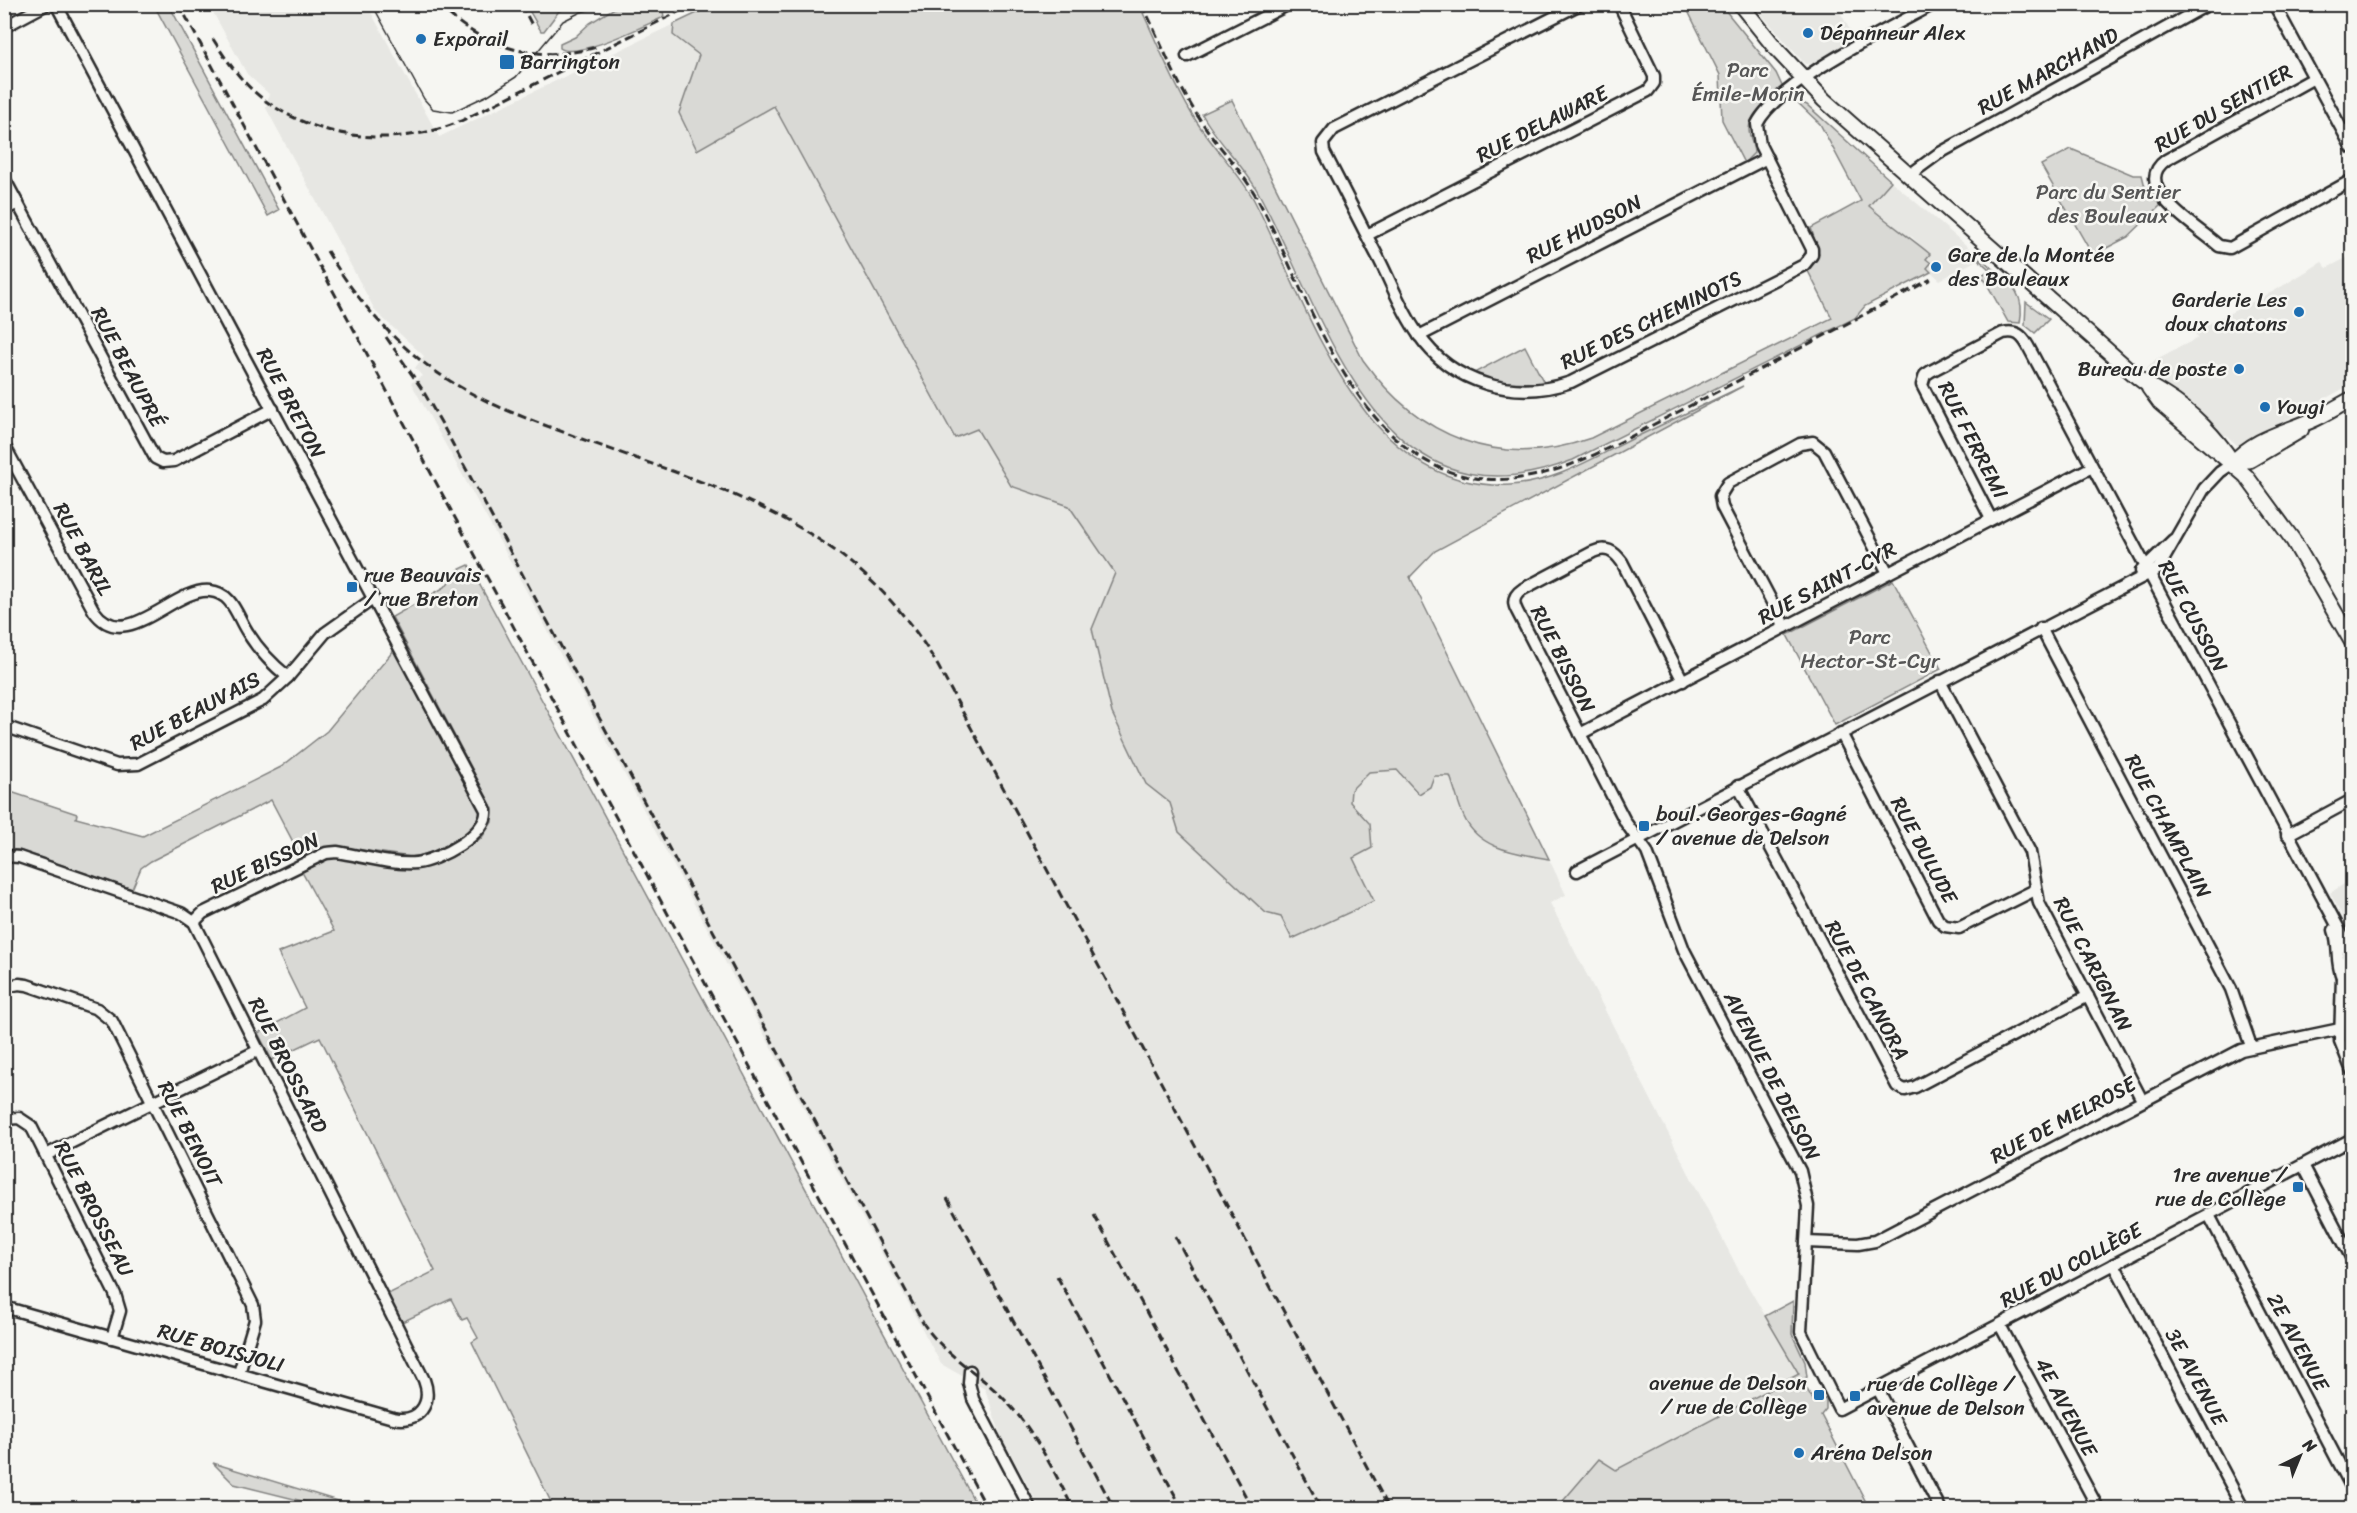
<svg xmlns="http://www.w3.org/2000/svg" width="2357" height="1513" font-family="Sriracha,sans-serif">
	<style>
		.built { fill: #e7e7e3 }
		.green { fill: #d9d9d5; stroke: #828280; stroke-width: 1.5 }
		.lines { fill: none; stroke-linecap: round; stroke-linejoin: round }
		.minor-casing { stroke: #2b2b2b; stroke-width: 15 }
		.tertiary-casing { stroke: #2b2b2b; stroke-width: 18 }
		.minor { stroke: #f6f6f2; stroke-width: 10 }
		.tertiary { stroke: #f6f6f2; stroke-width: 14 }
		.tram { stroke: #2b2b2b; stroke-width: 1.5 }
		.rail { stroke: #2b2b2b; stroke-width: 3; stroke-dasharray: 9 4.5; stroke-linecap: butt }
		.poi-dot { fill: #1f6fb2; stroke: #f6f6f2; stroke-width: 2 }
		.labels { text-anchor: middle; stroke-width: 5; stroke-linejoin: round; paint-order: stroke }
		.poi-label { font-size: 21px; fill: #2b2b2b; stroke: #f6f6f2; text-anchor: start }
		.park-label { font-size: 21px; fill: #565656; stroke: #f6f6f2 }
		.street-label { font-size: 21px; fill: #2b2b2b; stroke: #f6f6f2 }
	</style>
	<rect width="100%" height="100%" fill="#f6f6f2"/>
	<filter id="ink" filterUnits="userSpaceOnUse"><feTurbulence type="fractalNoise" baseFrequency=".0167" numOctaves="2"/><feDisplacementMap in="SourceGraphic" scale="12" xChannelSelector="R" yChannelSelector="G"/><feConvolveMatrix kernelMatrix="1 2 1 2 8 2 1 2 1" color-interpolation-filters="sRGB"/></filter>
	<g filter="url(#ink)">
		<g class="built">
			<path d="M 209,5 L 367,5 L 439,137 L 674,24 L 673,35 L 699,55 L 679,113 L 774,106 L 955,438 L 977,429 L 1011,486 L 1069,506 L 1115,573 L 1092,629 L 1112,713 L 1146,784 L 1170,803 L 1179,832 L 1266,913 L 1281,917 L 1353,858 L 1370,824 L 1350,802 L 1351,791 L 1369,772 L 1397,770 L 1434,776 L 1450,776 L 1464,818 L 1507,852 L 1549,859 L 1566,895 L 1550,903 L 1738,1269 L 1799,1374 L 1616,1470 L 1599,1459 L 1557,1508 L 1040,1508 L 1001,1436 L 985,1389 L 941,1364 L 500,542 L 411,383 L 422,376 L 415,368 L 424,356 L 376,312 L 266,108 L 269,94 L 247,74 Z"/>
			<path d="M 1753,5 L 1836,5 L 1855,39 L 1850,42 L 1852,44 L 1818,63 L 1805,64 Z"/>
			<path d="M 1891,181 L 1981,258 L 1940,280 L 1927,268 L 1926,259 L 1930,255 L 1912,237 L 1900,233 L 1869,206 Z"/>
			<path d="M 2352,255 L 2352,384 L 2238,446 L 2226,435 L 2223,436 L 2146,369 L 2156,359 L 2198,338 L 2194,331 L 2274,291 L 2322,262 L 2327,268 Z"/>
			<path d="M 2352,879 L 2352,934 L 2330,893 Z"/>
		</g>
		<g class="green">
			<path d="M 621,4 L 662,5 L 664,17 C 645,25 576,60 560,48 L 560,44 L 575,37 L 590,23 Z"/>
			<path d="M 154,5 L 169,5 L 279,210 L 268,216 Z"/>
			<path d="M 526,5 L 575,5 L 559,11 L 544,31 L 541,31 Z"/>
			<path d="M 714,5 L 1149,5 L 1151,9 L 1143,13 C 1159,47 1173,83 1193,116 C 1211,146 1237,169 1254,200 C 1309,307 1360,492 1510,485 C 1554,483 1597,456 1636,437 C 1672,420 1707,403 1743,386 L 1435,551 L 1410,577 L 1549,859 C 1517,853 1479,850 1464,817 C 1458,804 1455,789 1450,776 L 1434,776 L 1430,787 L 1419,794 L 1397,770 L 1369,772 L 1351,790 L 1350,802 L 1370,824 L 1372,848 L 1353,858 L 1374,901 L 1292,939 L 1281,917 L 1266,913 L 1179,832 L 1170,803 L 1146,784 L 1112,713 L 1092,629 L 1115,573 L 1069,506 L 1011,486 L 977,429 L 955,438 L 774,106 L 697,150 L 679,113 L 699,55 L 673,35 L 674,24 Z"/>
			<path d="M 1685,5 L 1721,5 L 1776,73 L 1783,88 C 1771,99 1750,112 1749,129 C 1749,138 1754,145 1754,153 L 1744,163 L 1722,120 L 1720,75 Z"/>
			<path d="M 1232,100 L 1363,360 C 1418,437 1499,471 1591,438 L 1832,318 L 1808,271 L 1819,254 L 1811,228 L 1861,201 L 1820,124 L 1795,100 L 1807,105 L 1891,181 L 1869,206 C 1889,224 1910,237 1930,254 L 1926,259 L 1931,263 L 1927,268 L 1931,272 L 1865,306 L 1855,318 L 1573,460 C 1378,537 1328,319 1258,192 C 1243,164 1218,143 1202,114 Z"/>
			<path d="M 2071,149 L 2133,175 L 2142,175 L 2146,191 L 2161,205 L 2128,237 L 2095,254 L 2088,247 L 2041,165 Z"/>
			<path d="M 1981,258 C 2004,280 2027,288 2020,323 L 2008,322 L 1982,275 L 1990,270 L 1978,259 Z"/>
			<path d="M 2026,302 L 2049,319 L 2035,333 L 2025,325 Z"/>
			<path d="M 1525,346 L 1544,383 L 1500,382 L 1474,373 Z"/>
			<path d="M 469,565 L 978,1508 L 554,1508 L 472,1342 L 478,1338 L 467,1318 L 462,1320 L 451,1299 L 402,1322 L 388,1294 L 435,1271 L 320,1037 L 272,1060 L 258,1033 L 305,1008 L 278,953 L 334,931 L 302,872 L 318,862 L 334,858 L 413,868 L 430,865 L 481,839 L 492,822 L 491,805 L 392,617 L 445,587 L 458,570 Z"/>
			<path d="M 1893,580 L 1941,669 L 1835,725 L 1787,635 Z"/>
			<path d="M 394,650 L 480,807 L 481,816 C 479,820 477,826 474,829 C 463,840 426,856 411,857 L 334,846 L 301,857 L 271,800 L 151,861 L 141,868 L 132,889 L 18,850 L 5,849 L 5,790 L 77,814 L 76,818 L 143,836 L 281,767 L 327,731 Z"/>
			<path d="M 1793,1301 L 1792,1334 L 1805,1362 L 1807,1377 L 1802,1380 L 1813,1400 L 1820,1397 L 1826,1400 L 1826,1409 L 1821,1415 L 1869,1508 L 1557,1508 L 1599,1459 L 1616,1470 L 1799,1374 L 1765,1316 Z"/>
			<path d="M 213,1463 L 361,1508 L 330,1508 L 234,1484 Z"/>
		</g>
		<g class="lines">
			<g class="minor-casing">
				<g id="minor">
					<path d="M 56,4 L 486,810 C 489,834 437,861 416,863 C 391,865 362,856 337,852 L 326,853 L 203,913 L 194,922"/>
					<path d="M 1580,4 L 1334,129 L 1323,143 L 1324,152 C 1343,188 1361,225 1380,261 C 1392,285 1402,312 1418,334 C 1452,384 1515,401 1571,382 L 1804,265 L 1812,255 L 1812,249 L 1760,145 L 1757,124 C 1779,81 1890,28 1934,4"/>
					<path d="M 2274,4 L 2352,148"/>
					<path d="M 4,27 L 47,4"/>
					<path d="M 1187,56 L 1289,4"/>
					<path d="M 2314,78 L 2166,160 C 2130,186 2193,224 2213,241 L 2219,246 L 2230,248 L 2352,180"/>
					<path d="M 1908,176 L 1938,154 L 2209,4"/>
					<path d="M 4,178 L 155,458 L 163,462 L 174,461 L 273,409"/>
					<path d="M 4,210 L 18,203"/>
					<path d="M 1367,235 L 1648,91 L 1654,83 L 1654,76 L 1619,4"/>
					<path d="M 1419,336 L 1767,158"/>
					<path d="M 4,445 L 94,611 C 125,655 174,587 210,591 C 233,593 237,617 248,633 C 258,649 273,665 288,677"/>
					<path d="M 1991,519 L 1922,385 L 1925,375 L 1931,371 L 2003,333 C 2016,330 2022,335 2028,346 L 2346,942 L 2348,959 L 2342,977 L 2340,1041 L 2352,1071"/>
					<path d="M 2141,571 L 2173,540"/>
					<path d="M 1785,627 L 1722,507 L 1720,496 L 1728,483 L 1800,444 L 1813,442 L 1824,451 L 1888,573"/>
					<path d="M 2041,628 L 2231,989 L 2251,1046"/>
					<path d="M 1683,681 L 1622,562 C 1614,551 1606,546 1593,552 L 1523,589 C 1514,595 1512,602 1517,611 L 1626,823 L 1647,852 L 1684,950 L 1800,1171 L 1808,1206 L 1801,1332 L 1839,1409 L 2352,1139"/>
					<path d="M 1940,681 L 2030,852 L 2039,903 L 2142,1100"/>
					<path d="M 4,726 L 117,765 L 138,764 L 263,700 L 288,677 L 325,633 L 373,599"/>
					<path d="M 1841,733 L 1938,920 L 1945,926 L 1959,928 L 2035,890"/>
					<path d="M 1580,734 L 2092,467"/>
					<path d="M 1738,786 L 1897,1086 L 1905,1090 L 1915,1087 L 2088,996"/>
					<path d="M 2287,835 L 2352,800"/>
					<path d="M 4,856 L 19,857 L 181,913 L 194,922 L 424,1380 C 433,1403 419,1424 393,1418 L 4,1307"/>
					<path d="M 1577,871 L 2158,569 L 2204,489 L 2220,472 L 2233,463"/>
					<path d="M 2334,930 C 2340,946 2335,961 2342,977"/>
					<path d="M 4,987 L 19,984 L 27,985 L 97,1009 L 112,1021 L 253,1305 L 255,1320 L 239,1373"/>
					<path d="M 4,1119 L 19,1118 L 31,1126 L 115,1294 L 120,1311 L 112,1338"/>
					<path d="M 46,1155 L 259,1050"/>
					<path d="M 2303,1165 L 2352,1259"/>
					<path d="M 2209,1215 L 2352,1488"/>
					<path d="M 1806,1242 L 1858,1244 L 1875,1241 L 2241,1050 L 2340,1029"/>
					<path d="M 2114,1264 L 2243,1508"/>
					<path d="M 2000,1325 L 2098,1508"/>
					<path d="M 970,1371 L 969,1383 L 973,1399 L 1030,1508"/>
					<path d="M 1878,1389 L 1940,1508"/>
				</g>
			</g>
			<g class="tertiary-casing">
				<g id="tertiary">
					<path d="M 1740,4 L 1777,50 L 1824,100 L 2135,375 C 2145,384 2155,389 2166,396 C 2192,412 2217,438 2233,463"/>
					<path d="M 2149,388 L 2160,403 L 2246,476 L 2293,540 L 2352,642"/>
					<path d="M 2233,463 C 2254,438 2287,432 2315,419 C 2328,413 2340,405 2352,399"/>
					<path d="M 2233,463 L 2250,460 L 2301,430"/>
				</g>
			</g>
			<use href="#minor" class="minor"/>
			<use href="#tertiary" class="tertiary"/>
			<path class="tram" d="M 372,4 L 424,99 L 433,109 L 452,112 L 488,95 L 516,77 L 563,21 L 581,12 L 610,4"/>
			<g class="rail">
				<path d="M 179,4 L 987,1508"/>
				<path d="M 439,4 C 479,48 539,64 596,47"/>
				<path d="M 521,4 L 533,27"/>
				<path d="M 1142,4 C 1161,42 1176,83 1199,118 C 1217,146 1241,169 1257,198 C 1315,304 1364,499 1520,478 C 1574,471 1624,439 1672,415 C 1759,370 1845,325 1931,279"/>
				<path d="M 213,39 C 227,61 242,83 263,99 C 319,141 398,148 461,121 L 694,4"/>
				<path d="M 327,251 C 359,304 401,352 455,384 C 491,406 531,420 571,435 C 719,490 852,518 938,666 L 1389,1508"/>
				<path d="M 386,337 L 422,389 L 442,424 L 923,1323 C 945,1356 978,1372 1004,1399 C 1035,1431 1053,1470 1073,1508"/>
				<path d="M 947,1198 L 1114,1508"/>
				<path d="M 1094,1215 L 1252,1508"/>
				<path d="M 1175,1236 L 1321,1508"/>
				<path d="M 1057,1276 L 1182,1508"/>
			</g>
		</g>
	</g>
	<g class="poi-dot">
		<circle cx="1808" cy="33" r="6"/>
		<circle cx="421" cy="39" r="6"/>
		<rect x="499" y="54" width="16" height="16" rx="3"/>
		<circle cx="1936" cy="267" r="6"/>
		<circle cx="2299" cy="312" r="6"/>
		<circle cx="2239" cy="369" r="6"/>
		<circle cx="2265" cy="407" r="6"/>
		<rect x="346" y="581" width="12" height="12" rx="3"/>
		<rect x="1638" y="820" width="12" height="12" rx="3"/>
		<rect x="2292" y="1181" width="12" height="12" rx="3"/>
		<rect x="1813" y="1389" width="12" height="12" rx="3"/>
		<rect x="1849" y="1390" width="12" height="12" rx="3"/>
		<circle cx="1799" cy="1453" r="6"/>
	</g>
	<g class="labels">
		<g class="poi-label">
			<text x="1820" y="40">Dépanneur Alex</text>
			<text x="433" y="46">Exporail</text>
			<text x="520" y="69">Barrington</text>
			<text x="1948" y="262">Gare de la Montée<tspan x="1948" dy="24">des Bouleaux</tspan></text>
			<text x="2287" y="307" text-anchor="end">Garderie Les<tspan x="2287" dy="24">doux chatons</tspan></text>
			<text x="2227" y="376" text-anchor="end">Bureau de poste</text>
			<text x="2277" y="414">Yougi</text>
			<text x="364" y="582">rue Beauvais<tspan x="364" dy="24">/ rue Breton</tspan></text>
			<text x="1656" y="821">boul. Georges-Gagné<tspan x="1656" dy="24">/ avenue de Delson</tspan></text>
			<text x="2286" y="1182" text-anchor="end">1re avenue /<tspan x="2286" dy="24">rue de Collège</tspan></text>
			<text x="1807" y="1390" text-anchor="end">avenue de Delson<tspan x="1807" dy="24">/ rue de Collège</tspan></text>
			<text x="1867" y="1391">rue de Collège /<tspan x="1867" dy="24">avenue de Delson</tspan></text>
			<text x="1811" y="1460">Aréna Delson</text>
		</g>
		<g class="park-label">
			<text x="1748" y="77">Parc<tspan x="1748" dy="24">Émile-Morin</tspan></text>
			<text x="2108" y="199">Parc du Sentier<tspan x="2108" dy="24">des Bouleaux</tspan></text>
			<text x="1870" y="644">Parc<tspan x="1870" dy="24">Hector-St-Cyr</tspan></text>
		</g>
		<g class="street-label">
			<text transform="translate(2048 71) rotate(-29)" y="7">RUE MARCHAND</text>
			<text transform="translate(2223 108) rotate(-30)" y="7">RUE DU SENTIER</text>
			<text transform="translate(1542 124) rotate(-27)" y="7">RUE DELAWARE</text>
			<text transform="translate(1584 229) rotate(-27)" y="7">RUE HUDSON</text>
			<text transform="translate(1651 320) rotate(-26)" y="7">RUE DES CHEMINOTS</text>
			<text transform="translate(128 367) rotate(62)" y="7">RUE BEAUPRÉ</text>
			<text transform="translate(291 403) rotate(62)" y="7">RUE BRETON</text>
			<text transform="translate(1973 440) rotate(63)" y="7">RUE FERREMI</text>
			<text transform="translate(83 549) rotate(62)" y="7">RUE BARIL</text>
			<text transform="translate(1827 583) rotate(-28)" y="7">RUE SAINT-CYR</text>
			<text transform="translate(2193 616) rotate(62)" y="7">RUE CUSSON</text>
			<text transform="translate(1563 659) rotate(63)" y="7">RUE BISSON</text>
			<text transform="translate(195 711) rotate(-28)" y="7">RUE BEAUVAIS</text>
			<text transform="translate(2168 826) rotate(62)" y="7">RUE CHAMPLAIN</text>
			<text transform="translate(1924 850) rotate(62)" y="7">RUE DULUDE</text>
			<text transform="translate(265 863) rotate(-25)" y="7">RUE BISSON</text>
			<text transform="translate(2093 964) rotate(63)" y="7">RUE CARIGNAN</text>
			<text transform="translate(1867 990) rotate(62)" y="7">RUE DE CANORA</text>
			<text transform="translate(288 1065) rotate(63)" y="7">RUE BROSSARD</text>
			<text transform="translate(1772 1076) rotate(63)" y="7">AVENUE DE DELSON</text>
			<text transform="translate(2063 1120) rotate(-28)" y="7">RUE DE MELROSE</text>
			<text transform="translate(190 1134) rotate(63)" y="7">RUE BENOIT</text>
			<text transform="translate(94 1209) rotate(63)" y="7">RUE BROSSEAU</text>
			<text transform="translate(2071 1265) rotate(-28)" y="7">RUE DU COLLÈGE</text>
			<text transform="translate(2298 1342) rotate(62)" y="7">2E AVENUE</text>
			<text transform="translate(221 1348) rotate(16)" y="7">RUE BOISJOLI</text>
			<text transform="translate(2196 1377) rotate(62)" y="7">3E AVENUE</text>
			<text transform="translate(2066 1407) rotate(62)" y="7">4E AVENUE</text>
		</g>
	</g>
	<rect width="2357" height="1513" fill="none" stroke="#f6f6f2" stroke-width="24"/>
	<rect x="12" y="12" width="2333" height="1489" fill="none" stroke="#2b2b2b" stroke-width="2" filter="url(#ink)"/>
	<g transform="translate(2300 1456) rotate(43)" stroke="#f6f6f2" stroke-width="4.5" paint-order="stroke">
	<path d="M0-4.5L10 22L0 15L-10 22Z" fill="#2b2b2b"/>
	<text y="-9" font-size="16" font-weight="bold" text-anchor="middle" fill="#2b2b2b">N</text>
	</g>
</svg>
